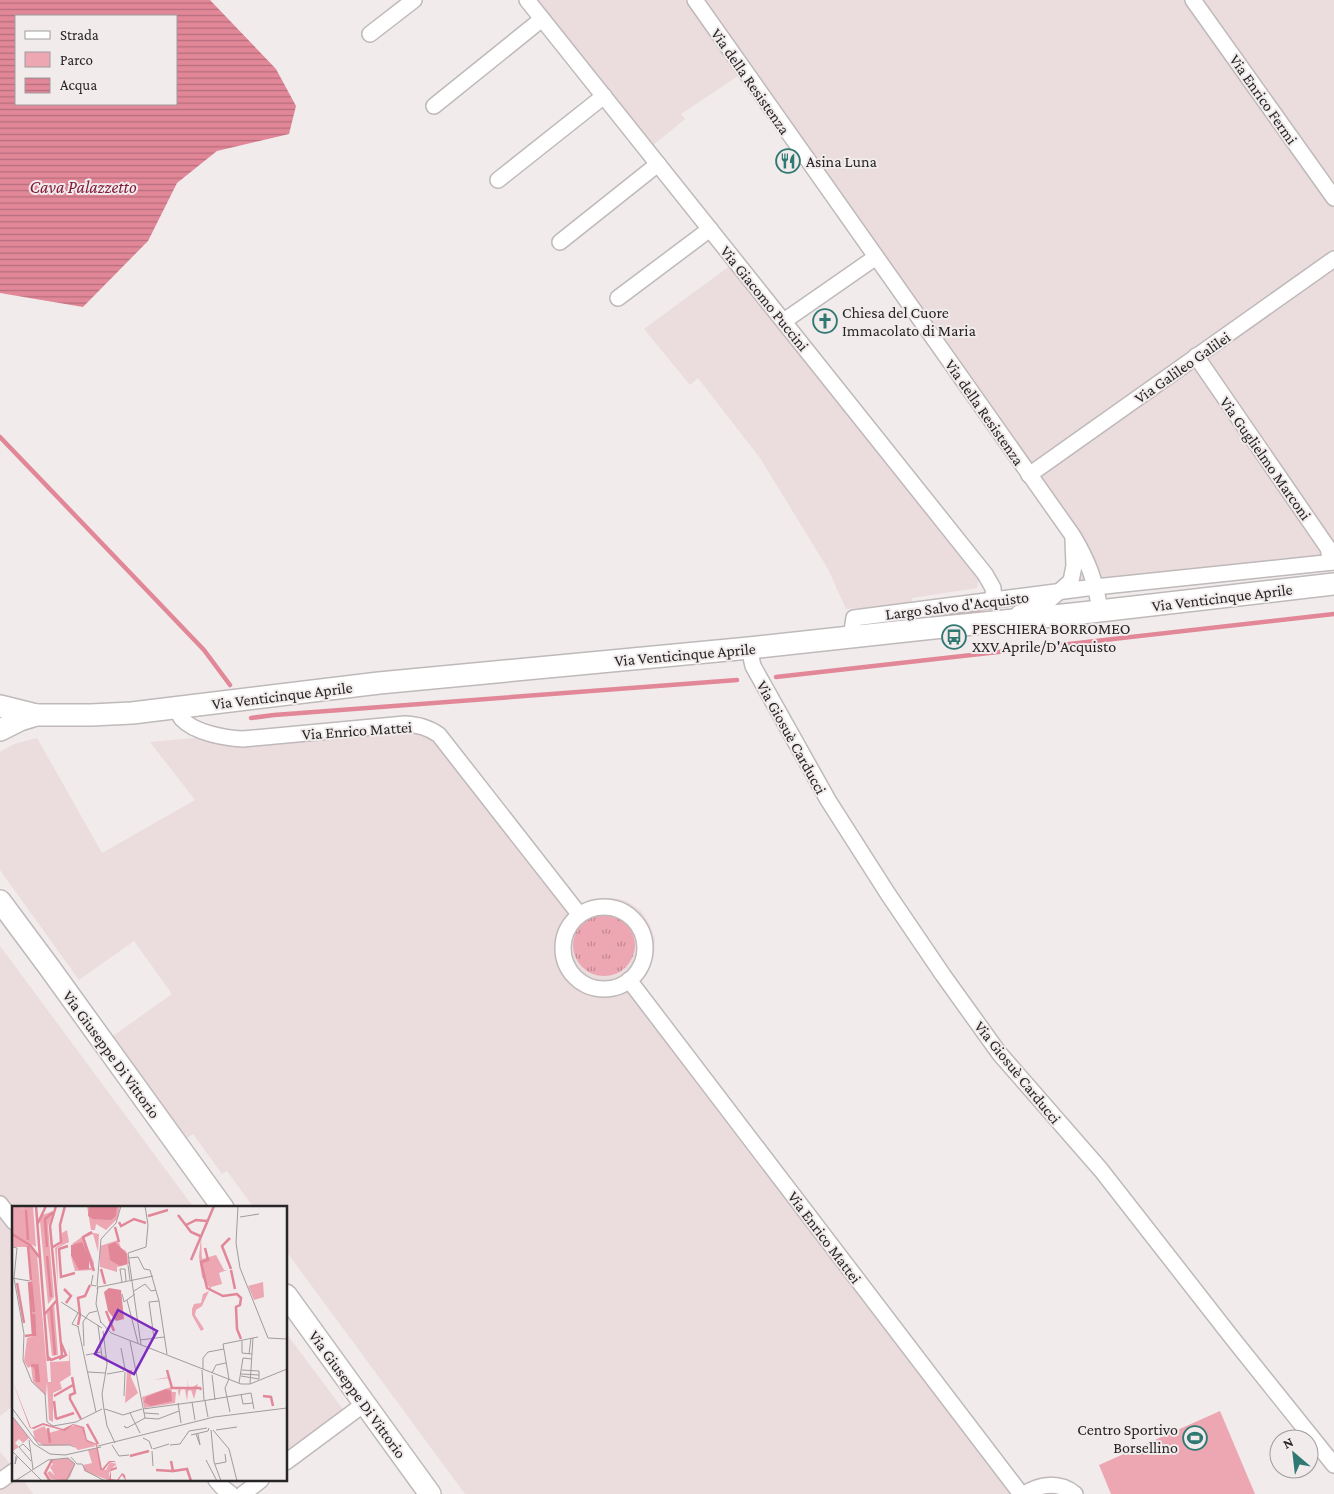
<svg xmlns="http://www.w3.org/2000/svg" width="1334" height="1494" font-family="'Crimson Pro',serif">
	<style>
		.built { fill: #ebdcde }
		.grass { fill: url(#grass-tufts) }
		.green { fill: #eda7b3 }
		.water { fill: url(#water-rules); fill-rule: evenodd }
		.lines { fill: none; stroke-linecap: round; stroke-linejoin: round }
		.stream { stroke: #e18798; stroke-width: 4.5 }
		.minor-casing { stroke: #bfb9ba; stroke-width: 18 }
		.secondary-casing { stroke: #bfb9ba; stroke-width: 24 }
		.minor { stroke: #fff; stroke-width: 15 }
		.secondary { stroke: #fff; stroke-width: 21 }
		.labels { text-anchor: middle; stroke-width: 4; stroke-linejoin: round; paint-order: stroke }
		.street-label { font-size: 16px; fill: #272525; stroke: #f1ebec }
		.poi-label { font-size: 16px; fill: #272525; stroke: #f1ebec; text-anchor: start }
		.water-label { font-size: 18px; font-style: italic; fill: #841a3b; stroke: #f1ebec }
		.inset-river { fill: none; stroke: #e18798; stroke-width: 2.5 }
		.inset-road { fill: none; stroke: #a09c9c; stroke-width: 1 }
		.view { fill: #7b2cbf; fill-opacity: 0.15; stroke: #7b2cbf; stroke-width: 2.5 }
		.inset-edge { fill: none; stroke: #272525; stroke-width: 2.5 }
	</style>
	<defs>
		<pattern id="grass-tufts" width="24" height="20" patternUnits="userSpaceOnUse" patternTransform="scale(1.25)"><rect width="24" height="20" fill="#eda7b3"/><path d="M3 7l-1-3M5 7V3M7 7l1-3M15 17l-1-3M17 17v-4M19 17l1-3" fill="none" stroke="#c08891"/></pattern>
		<pattern id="water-rules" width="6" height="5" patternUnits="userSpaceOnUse" patternTransform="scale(1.25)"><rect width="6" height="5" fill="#e18798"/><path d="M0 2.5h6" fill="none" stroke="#b66e7c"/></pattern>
	</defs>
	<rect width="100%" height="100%" fill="#f1ebec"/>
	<g class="built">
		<path d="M 537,0 L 685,0 L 738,76 L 681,114 L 685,119 L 652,146 Z"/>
		<path d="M 698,0 L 1334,0 L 1334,562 L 1095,587 L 1071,581 L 1073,536 Z"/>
		<path d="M 731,265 L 979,576 L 977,588 L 912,598 L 911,604 L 846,609 L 828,569 L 760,458 L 698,378 L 690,385 L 644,329 Z"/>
		<path d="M 407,719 L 451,741 L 581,903 L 594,899 L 613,898 L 627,901 L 641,911 L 650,925 L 655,939 L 654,954 L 641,983 L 1023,1484 L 1012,1494 L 465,1494 L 286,1251 L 286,1208 L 254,1208 L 227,1171 L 222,1174 L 193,1134 L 187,1138 L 113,1036 L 172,994 L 134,941 L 79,980 L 0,870 L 0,752 L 14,744 L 37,738 L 102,853 L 195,800 L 150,742 Z"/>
		<path d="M 0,946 L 194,1208 L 14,1208 L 14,1405 L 0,1416 Z"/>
		<path d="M 286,1333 L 345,1412 L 286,1455 Z"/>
		<path d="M 0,1452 L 14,1468 L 14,1480 L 23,1480 L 33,1494 L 0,1494 Z"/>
	</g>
	<g class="grass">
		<path d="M 1023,603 L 980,611 L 980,615 L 861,628 L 860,622 Z"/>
		<circle cx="604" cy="945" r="31"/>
	</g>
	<path class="green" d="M 1220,1411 L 1255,1494 L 1111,1494 L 1099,1465 Z"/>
	<path class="water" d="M 0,0 L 210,0 L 276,69 L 296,106 L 289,134 L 217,151 L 177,183 L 148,241 L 83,307 L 0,293 ZM 16,16 L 176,16 L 176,104 L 16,104 Z"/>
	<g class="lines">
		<g class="stream">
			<path d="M 0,437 L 204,650 L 230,685"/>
			<path d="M 776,677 L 1334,614"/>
			<path d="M 251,718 L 274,715 L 737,680"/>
		</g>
		<g class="minor-casing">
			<g id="minor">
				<path d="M 527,0 L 985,574 L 993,588 L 994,600"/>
				<path d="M 695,0 L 1073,536 C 1088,561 1096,582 1100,611"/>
				<path d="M 1193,0 L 1334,198"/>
				<path d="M 370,34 L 414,0"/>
				<path d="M 434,106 L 542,19"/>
				<path d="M 498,180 L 604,96"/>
				<path d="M 560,242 L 658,164"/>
				<path d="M 618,298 L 710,229"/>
				<path d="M 784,321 L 876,257"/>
				<path d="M 1196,356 L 1328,548 L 1331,562"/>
				<path d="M 1029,475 L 1334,259"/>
				<path d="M 1019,613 L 1044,605 L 1071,581 L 1074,566 L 1073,539"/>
				<path d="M 851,637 L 854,618 L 1095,587 L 1334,562"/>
				<path d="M 749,648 L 753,666 L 828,800 L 888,894 L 943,975 L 999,1053 L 1101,1170 L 1233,1339 L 1334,1465"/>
				<path d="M 176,709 C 178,712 180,716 182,719 C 195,733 225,738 243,739 L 405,724 C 418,725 428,727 439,735 L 579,914"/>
				<circle cx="604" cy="948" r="41"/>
				<path d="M 629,980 L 1021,1494"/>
				<path d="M 0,1204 L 14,1222"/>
				<path d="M 286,1462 L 356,1410"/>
				<path d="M 216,1480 L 222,1487 L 231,1494"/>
				<path d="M 0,1481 L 14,1471"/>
				<path d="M 243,1494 L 261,1480"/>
				<path d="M 1024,1494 C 1040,1484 1059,1481 1075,1494"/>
			</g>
		</g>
		<g class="secondary-casing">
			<g id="secondary">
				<path d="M 0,706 L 36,715 L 91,715 L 132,713 L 379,683 L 749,648 L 924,629 L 1082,613 L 1334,584"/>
				<path d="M 0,730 L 20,720 L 36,715"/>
				<path d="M 0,901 L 49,967 L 223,1208"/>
				<path d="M 286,1295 L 430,1494"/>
			</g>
		</g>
		<use href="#minor" class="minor"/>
		<use href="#secondary" class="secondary"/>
	</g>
	<defs>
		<g id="restaurant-ring" transform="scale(1.25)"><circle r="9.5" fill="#f1ebec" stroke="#307872" stroke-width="1.5"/><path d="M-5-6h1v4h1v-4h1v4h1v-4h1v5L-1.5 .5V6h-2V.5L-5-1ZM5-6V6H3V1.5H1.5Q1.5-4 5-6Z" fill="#307872"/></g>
		<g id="church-ring" transform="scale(1.25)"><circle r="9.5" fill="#f1ebec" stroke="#307872" stroke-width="1.5"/><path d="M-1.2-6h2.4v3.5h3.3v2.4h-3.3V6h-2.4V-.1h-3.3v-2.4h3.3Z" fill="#307872"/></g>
		<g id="bus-ring" transform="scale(1.25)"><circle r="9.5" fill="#f1ebec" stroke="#307872" stroke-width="1.5"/><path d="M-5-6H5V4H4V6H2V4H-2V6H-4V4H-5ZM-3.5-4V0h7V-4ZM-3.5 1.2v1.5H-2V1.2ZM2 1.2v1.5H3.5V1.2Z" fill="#307872"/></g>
		<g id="stadium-ring" transform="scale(1.25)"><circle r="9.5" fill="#f1ebec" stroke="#307872" stroke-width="1.5"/><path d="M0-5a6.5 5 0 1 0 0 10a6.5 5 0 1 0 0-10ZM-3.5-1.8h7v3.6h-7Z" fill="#307872"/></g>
	</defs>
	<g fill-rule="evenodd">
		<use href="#restaurant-ring" x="788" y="161"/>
		<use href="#church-ring" x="825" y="321"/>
		<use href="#bus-ring" x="954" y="637"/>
		<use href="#stadium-ring" x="1195" y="1438"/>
	</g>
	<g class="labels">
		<g class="street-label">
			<text transform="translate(751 81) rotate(55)" y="6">Via della Resistenza</text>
			<text transform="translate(1264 99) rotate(55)" y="6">Via Enrico Fermi</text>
			<text transform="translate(765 298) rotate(51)" y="6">Via Giacomo Puccini</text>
			<text transform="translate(1182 367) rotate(-35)" y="6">Via Galileo Galilei</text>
			<text transform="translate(985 412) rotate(55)" y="6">Via della Resistenza</text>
			<text transform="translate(1266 458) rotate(55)" y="6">Via Guglielmo Marconi</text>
			<text transform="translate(1222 597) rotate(-7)" y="6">Via Venticinque Aprile</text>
			<text transform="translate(957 605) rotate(-7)" y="6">Largo Salvo d'Acquisto</text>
			<text transform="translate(685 654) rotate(-5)" y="6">Via Venticinque Aprile</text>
			<text transform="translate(282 695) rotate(-7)" y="6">Via Venticinque Aprile</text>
			<text transform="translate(357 730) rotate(-4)" y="6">Via Enrico Mattei</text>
			<text transform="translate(792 737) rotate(61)" y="6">Via Giosuè Carducci</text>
			<text transform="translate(112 1054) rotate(54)" y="6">Via Giuseppe Di Vittorio</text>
			<text transform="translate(1018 1072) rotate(51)" y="6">Via Giosuè Carducci</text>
			<text transform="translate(825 1237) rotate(53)" y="6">Via Enrico Mattei</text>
			<text transform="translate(358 1394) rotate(54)" y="6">Via Giuseppe Di Vittorio</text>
		</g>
		<g class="poi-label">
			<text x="806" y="167">Asina Luna</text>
			<text x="842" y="318">Chiesa del Cuore<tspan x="842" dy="18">Immacolato di Maria</tspan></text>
			<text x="972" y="634">PESCHIERA BORROMEO<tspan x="972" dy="18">XXV Aprile/D'Acquisto</tspan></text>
			<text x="1178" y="1435" text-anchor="end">Centro Sportivo<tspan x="1178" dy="18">Borsellino</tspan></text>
		</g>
		<g class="water-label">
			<text x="83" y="193">Cava Palazzetto</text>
		</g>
	</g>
	<g transform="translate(12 1206)">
		<rect width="275" height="275" fill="#f1ebec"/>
		<path d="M 0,0 L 10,0 L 10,4 L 11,0 L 21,0 L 24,41 L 0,27 ZM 42,5 L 36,20 L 42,91 L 36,98 L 28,15 L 30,9 ZM 55,24 L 57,36 L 45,42 L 46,83 L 43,42 L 49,38 L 50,27 ZM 0,28 L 18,39 L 25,48 L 36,176 L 39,176 L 38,156 L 57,155 L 57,141 L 59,169 L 48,176 L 50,183 L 41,187 L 41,216 L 37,214 L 35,176 L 34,190 L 21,176 L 19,160 L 16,162 L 12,155 L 15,132 L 22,130 L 16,41 L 0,41 ZM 251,76 L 252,91 L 242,94 L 236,80 ZM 42,97 L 46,149 L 40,150 L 35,108 Z" fill="#eda7b3"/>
		<path d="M 77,26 L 87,28 L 86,46 L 81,28 L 72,32 L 82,57 L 81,64 L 63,65 L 59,51 L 66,61 L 79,62 L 71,39 L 60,38 ZM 189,31 L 190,53 L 204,49 L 212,64 L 215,64 L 207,67 L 210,78 L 199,81 L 199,84 L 190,71 L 187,51 ZM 197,85 L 190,100 L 184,104 L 183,109 L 192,123 L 189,125 L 180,109 L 180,103 L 182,98 L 189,97 L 191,88 Z" fill="#eda7b3"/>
		<path d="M 75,0 L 108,0 L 106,12 L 94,24 L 84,18 L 83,24 L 79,24 ZM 106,34 L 109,42 L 114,45 L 118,58 L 105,61 L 105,66 L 88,61 L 88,40 ZM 115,164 L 120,164 L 119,171 L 126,187 L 113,197 ZM 156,171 L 158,171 L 159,182 L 163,181 L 164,184 L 176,182 L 175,173 L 177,183 L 186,178 L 182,193 L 179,184 L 176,185 L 175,195 L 173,183 L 169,183 L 167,191 L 166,184 L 164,184 L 163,182 L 159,182 L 160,186 L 164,186 L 163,197 L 132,202 L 130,191 L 159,181 L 157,172 L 141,174 ZM 0,210 L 17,232 L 11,237 L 7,233 L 3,237 L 7,241 L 1,245 ZM 64,219 L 71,222 L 73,232 L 84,240 L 66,244 L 60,239 L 32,240 L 23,234 L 21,225 L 32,220 L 37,227 ZM 85,242 L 88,264 L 94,264 L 98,256 L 104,258 L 97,267 L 98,275 L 72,265 L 71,259 L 80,257 L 76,244 ZM 56,252 L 63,258 L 58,271 L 54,275 L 39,273 L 35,267 L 38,265 L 43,270 L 38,261 L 41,258 L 38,254 Z" fill="#eda7b3"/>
		<path d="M 77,0 L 105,0 L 104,10 L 99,14 L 81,13 L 76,10 ZM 70,36 L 77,51 L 77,63 L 67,64 L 59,50 L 59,39 ZM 103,36 L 115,48 L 115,58 L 108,60 L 98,54 L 96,39 ZM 97,82 L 109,84 L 112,113 L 104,115 L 96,105 L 92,86 ZM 0,174 L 19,222 L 31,217 L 51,223 L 61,218 L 72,221 L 75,234 L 85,238 L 90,263 L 97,255 L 103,255 L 105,263 L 99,265 L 99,273 L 105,274 L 110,267 L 113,269 L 114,275 L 110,269 L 106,275 L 97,274 L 99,263 L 104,261 L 103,256 L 98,256 L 92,264 L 88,264 L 84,239 L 74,235 L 70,222 L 61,219 L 53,225 L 31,219 L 22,223 L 18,222 ZM 154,183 L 159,185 L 160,195 L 139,200 L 132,196 L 134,191 Z" fill="#e18798"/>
		<path class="inset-river" d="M 24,0 L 36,155M 14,4 L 16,34M 166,9 L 179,26 L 188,30M 136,10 L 156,4M 107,16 L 109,20 L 122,13 L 134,17M 25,19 L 34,0M 174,19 L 184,14 L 195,15M 103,21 L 107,36M 80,26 L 71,31 L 82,65M 0,28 L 18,39 L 28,52M 218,32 L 210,40 L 219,63M 16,40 L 19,74M 56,40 L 47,43 L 49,71 L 63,67M 35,41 L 33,13 L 41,6M 41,41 L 49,36 L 48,19 L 53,0M 193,42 L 196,54 L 189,56 L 195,82 L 211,90 L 225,88 L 229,92 L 228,99 L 224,101 L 225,123 L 229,133M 35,50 L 39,91M 179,54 L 202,0M 89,63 L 93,78M 219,64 L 223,83M 19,76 L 22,106M 5,77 L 12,117M 52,83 L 59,90 L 54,97M 39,101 L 43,149M 94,105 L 102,125M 22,108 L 23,130M 32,109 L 45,94M 66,119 L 68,109 L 66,92 L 73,90 L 78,79M 13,130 L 21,129 L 17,76M 35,150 L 39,154 L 50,150 L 38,20 L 44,0M 47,153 L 54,149 L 49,137M 25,158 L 27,176M 19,160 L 22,159 L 24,164 L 25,176M 155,164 L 160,182 L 188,182 L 189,184M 60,171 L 63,187 L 58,189 L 58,193 L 69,213M 42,190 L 61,179M 251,190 L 259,191 L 261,200M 42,195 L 44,213M 44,213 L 62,207M 75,218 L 86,238M 36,222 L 38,237M 118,250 L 137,245M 159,255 L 161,265 L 175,263 L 179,275M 144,264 L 160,265M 38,275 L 33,267 L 40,254"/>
		<path class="inset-road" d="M 226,0 L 224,37 L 228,62 L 256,132 L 275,133M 228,11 L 247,8M 0,41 L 5,42 L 2,72 L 12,128 L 11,154 L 20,176 L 33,188 L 35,216 L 41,220 L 64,216 L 90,203M 117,52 L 126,51 L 132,63 L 138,64 L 147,95M 116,59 L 118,74M 81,69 L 79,79 L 84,80M 0,72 L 18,75M 110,76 L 108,63 L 113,63 L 114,75M 85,80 L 89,33 L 104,17 L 109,0M 87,81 L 141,70M 85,83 L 86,80 L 84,98 L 89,117M 122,85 L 133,78 L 139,85 L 144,84M 110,88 L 112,96 L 123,88M 115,94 L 126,137M 49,96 L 90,122M 66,107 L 60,118 L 67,121M 88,115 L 99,127 L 229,178 L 238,178 L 275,163M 86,119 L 90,151 L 94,151M 66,121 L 84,206M 91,125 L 95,158 L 90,188 L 92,204M 142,132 L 137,96 L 147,95 L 155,148M 128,134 L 152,131M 118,135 L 133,212M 230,135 L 230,147 L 240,148M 129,139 L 116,47 L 134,41 L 136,19 L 133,0M 72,140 L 71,116 L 77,107 L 85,105M 109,142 L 113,163M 237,148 L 239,132M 74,149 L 89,146M 191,163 L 191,152 L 196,146 L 212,143M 190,164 L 192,194M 76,166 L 93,167M 200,167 L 204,159 L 214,157M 95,168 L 112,165M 229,168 L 247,169M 200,169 L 203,194M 229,170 L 247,173 L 247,165 L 230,164M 217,173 L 211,138 L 246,131M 217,173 L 213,182 L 218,206M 227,177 L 231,152 L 240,153M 238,178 L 241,132M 229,188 L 231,198 L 241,197M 112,190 L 113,166M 190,195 L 239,187 L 242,203M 193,195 L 196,211M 180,196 L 183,214M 166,197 L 169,217M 0,202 L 27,239 L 58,239 L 62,241M 92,203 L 95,220 L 103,237M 93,203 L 111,209 L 130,203M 131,203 L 190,195M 118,207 L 128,227M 132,207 L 147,208M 0,210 L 22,238 L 38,248 L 53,249 L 89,241M 114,222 L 112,220 L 115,222 L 133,212 L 146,213 L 167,205M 199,224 L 202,256 L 209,275M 201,224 L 217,243 L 225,275M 204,224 L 225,221M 184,228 L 188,239 L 186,228M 179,229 L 196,225 L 197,222M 131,232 L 137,235 L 140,243M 17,234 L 21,263M 100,239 L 107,250 L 117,249M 158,239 L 168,238 L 177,225 L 195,222M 86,240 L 202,211 L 275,202M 141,243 L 157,238M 0,245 L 30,275M 140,245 L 141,260M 19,246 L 11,238 L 7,241 L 19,255M 4,250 L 3,258 L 5,251M 59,251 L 65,258 L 70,258 L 74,265 L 93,275M 194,254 L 205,275M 203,258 L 214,256 L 213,248M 3,275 L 36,254 L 56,252 L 63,258 L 54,275"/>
		<path class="view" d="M 106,104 L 145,125 L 122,168 L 83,148 Z"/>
		<rect width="275" height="275" class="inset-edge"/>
	</g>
	<rect x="15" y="15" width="162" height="90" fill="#f1ebec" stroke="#a09c9c"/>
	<rect x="25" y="31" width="25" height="8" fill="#ffffff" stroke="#a09c9c"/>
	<text x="60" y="40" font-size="15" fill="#272525">Strada</text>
	<rect x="25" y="52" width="25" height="15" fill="#eda7b3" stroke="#a09c9c"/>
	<text x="60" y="65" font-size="15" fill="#272525">Parco</text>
	<rect x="25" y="78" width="25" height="15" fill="url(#water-rules)" stroke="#a09c9c"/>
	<text x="60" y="90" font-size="15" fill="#272525">Acqua</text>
	<g transform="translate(1294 1454) rotate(332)"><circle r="24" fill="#f1ebec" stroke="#a09c9c"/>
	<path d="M0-4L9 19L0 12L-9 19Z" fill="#307872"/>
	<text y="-8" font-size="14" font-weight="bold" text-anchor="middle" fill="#272525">N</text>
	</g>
</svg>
